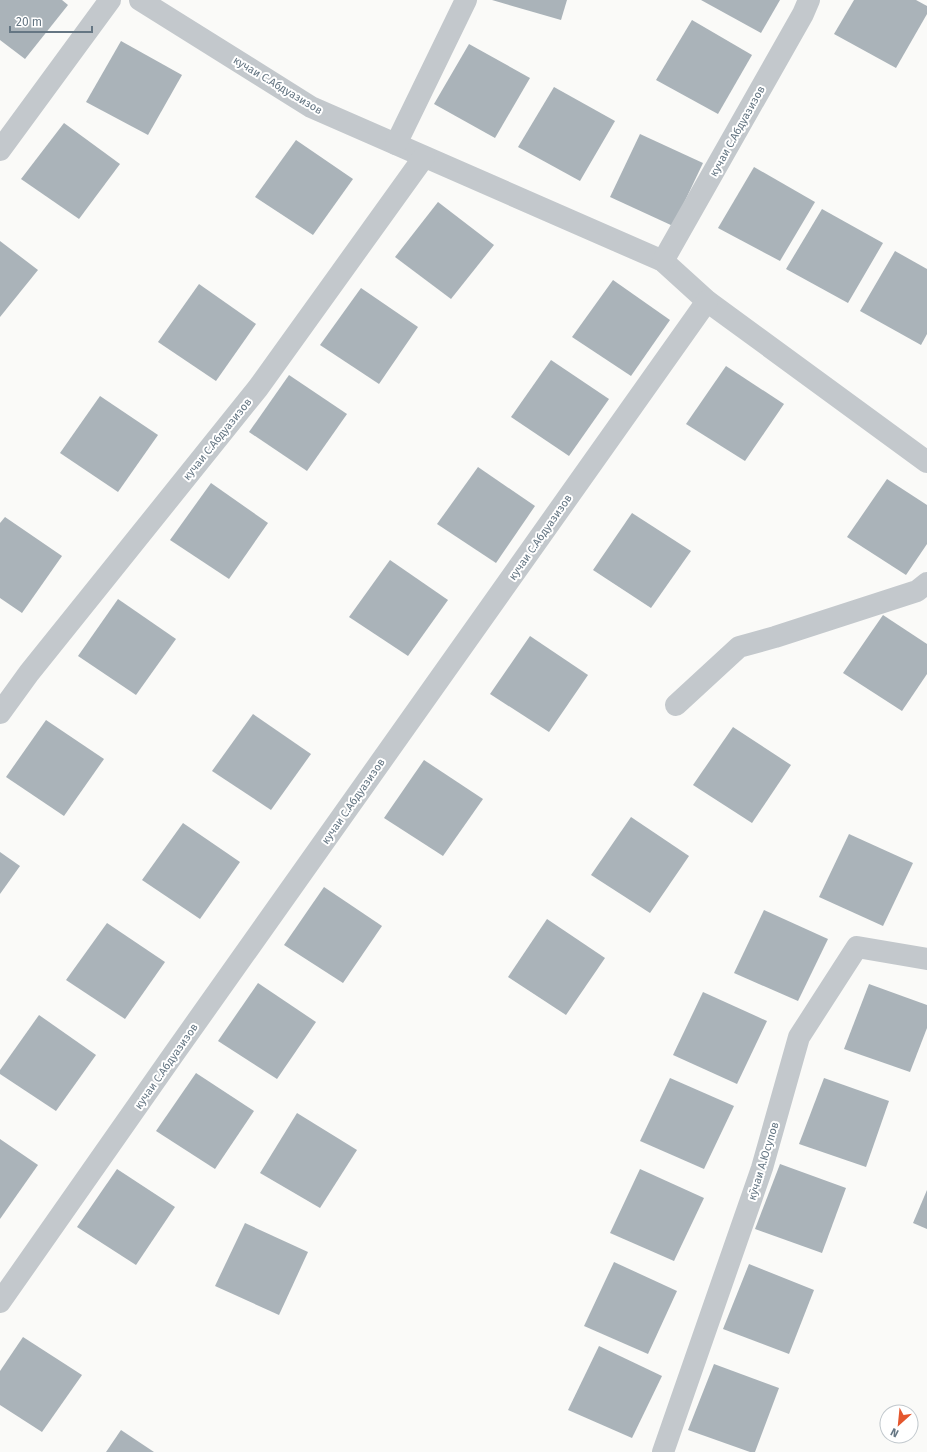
<svg xmlns="http://www.w3.org/2000/svg" width="927" height="1452" font-family="'Fira Sans',sans-serif">
	<style>
		.building { fill: #aab3b9 }
		.lines { fill: none; stroke-linecap: round; stroke-linejoin: round }
		.street { stroke: #c3c8cc; stroke-width: 22 }
		.labels { text-anchor: middle; stroke-width: 4; stroke-linejoin: round; paint-order: stroke }
		.street-label { font-size: 11px; fill: #657683; stroke: #fff }
	</style>
	<rect width="100%" height="100%" fill="#fafaf8"/>
	<g class="building">
		<path d="M 0,0 L 62,0 L 68,5 L 25,59 L 0,40 Z"/>
		<path d="M 492,0 L 567,0 L 561,20 Z"/>
		<path d="M 701,0 L 780,0 L 761,33 Z"/>
		<path d="M 854,0 L 916,0 L 927,6 L 927,14 L 896,68 L 834,34 Z"/>
		<path d="M 692,20 L 752,55 L 718,114 L 656,80 Z"/>
		<path d="M 121,41 L 182,75 L 148,135 L 86,102 Z"/>
		<path d="M 469,44 L 530,78 L 495,138 L 434,104 Z"/>
		<path d="M 554,87 L 615,121 L 580,181 L 518,147 Z"/>
		<path d="M 64,123 L 120,164 L 79,219 L 21,179 Z"/>
		<path d="M 640,134 L 703,163 L 673,226 L 610,197 Z"/>
		<path d="M 296,140 L 353,179 L 313,235 L 255,197 Z"/>
		<path d="M 754,167 L 815,202 L 780,261 L 718,228 Z"/>
		<path d="M 438,202 L 494,245 L 451,299 L 395,257 Z"/>
		<path d="M 822,209 L 883,243 L 848,303 L 786,269 Z"/>
		<path d="M 0,241 L 38,270 L 0,317 Z"/>
		<path d="M 895,251 L 927,269 L 927,334 L 921,345 L 860,311 Z"/>
		<path d="M 613,280 L 670,320 L 631,376 L 572,337 Z"/>
		<path d="M 199,284 L 256,324 L 216,381 L 158,342 Z"/>
		<path d="M 361,288 L 418,327 L 379,384 L 320,345 Z"/>
		<path d="M 551,360 L 609,399 L 569,456 L 511,417 Z"/>
		<path d="M 726,366 L 784,404 L 745,461 L 686,424 Z"/>
		<path d="M 289,375 L 347,414 L 307,471 L 249,432 Z"/>
		<path d="M 100,396 L 158,435 L 118,492 L 60,453 Z"/>
		<path d="M 478,467 L 535,506 L 496,563 L 437,524 Z"/>
		<path d="M 887,479 L 927,505 L 927,544 L 906,575 L 847,537 Z"/>
		<path d="M 211,483 L 268,523 L 229,579 L 170,540 Z"/>
		<path d="M 632,513 L 691,551 L 651,608 L 593,570 Z"/>
		<path d="M 5,517 L 62,556 L 22,613 L 0,598 L 0,523 Z"/>
		<path d="M 390,560 L 448,600 L 408,656 L 349,617 Z"/>
		<path d="M 118,599 L 176,639 L 136,695 L 78,656 Z"/>
		<path d="M 883,615 L 927,644 L 927,674 L 902,711 L 843,673 Z"/>
		<path d="M 530,636 L 588,675 L 549,732 L 490,694 Z"/>
		<path d="M 253,714 L 311,754 L 271,810 L 212,771 Z"/>
		<path d="M 46,720 L 104,759 L 64,816 L 6,777 Z"/>
		<path d="M 733,727 L 791,765 L 752,823 L 693,785 Z"/>
		<path d="M 424,760 L 483,799 L 443,856 L 384,818 Z"/>
		<path d="M 631,817 L 689,856 L 650,913 L 591,875 Z"/>
		<path d="M 183,823 L 240,862 L 200,919 L 142,880 Z"/>
		<path d="M 849,834 L 913,863 L 883,926 L 819,897 Z"/>
		<path d="M 0,852 L 20,866 L 0,894 Z"/>
		<path d="M 324,887 L 382,926 L 343,983 L 284,945 Z"/>
		<path d="M 764,910 L 828,939 L 798,1001 L 734,973 Z"/>
		<path d="M 547,919 L 605,958 L 566,1015 L 508,977 Z"/>
		<path d="M 107,923 L 165,962 L 125,1019 L 66,980 Z"/>
		<path d="M 258,983 L 316,1022 L 277,1079 L 218,1041 Z"/>
		<path d="M 869,984 L 927,1005 L 927,1028 L 910,1072 L 844,1049 Z"/>
		<path d="M 703,992 L 767,1021 L 737,1084 L 673,1055 Z"/>
		<path d="M 39,1015 L 96,1055 L 56,1111 L 0,1074 L 0,1070 Z"/>
		<path d="M 196,1073 L 254,1111 L 215,1169 L 156,1131 Z"/>
		<path d="M 670,1078 L 734,1106 L 704,1169 L 640,1141 Z"/>
		<path d="M 824,1078 L 889,1101 L 866,1167 L 799,1144 Z"/>
		<path d="M 297,1113 L 357,1150 L 320,1208 L 260,1173 Z"/>
		<path d="M 0,1139 L 38,1165 L 0,1219 Z"/>
		<path d="M 780,1164 L 846,1188 L 822,1253 L 755,1229 Z"/>
		<path d="M 117,1169 L 175,1207 L 136,1265 L 77,1227 Z"/>
		<path d="M 640,1169 L 704,1198 L 674,1261 L 610,1233 Z"/>
		<path d="M 927,1190 L 927,1229 L 913,1223 Z"/>
		<path d="M 245,1223 L 308,1252 L 279,1315 L 215,1286 Z"/>
		<path d="M 614,1262 L 677,1291 L 648,1354 L 584,1326 Z"/>
		<path d="M 749,1264 L 814,1290 L 789,1354 L 723,1329 Z"/>
		<path d="M 23,1337 L 82,1375 L 42,1432 L 0,1405 L 0,1371 Z"/>
		<path d="M 599,1346 L 662,1376 L 632,1438 L 568,1410 Z"/>
		<path d="M 714,1364 L 779,1388 L 755,1452 L 750,1452 L 688,1430 Z"/>
		<path d="M 121,1430 L 154,1452 L 106,1452 Z"/>
	</g>
	<g class="lines">
		<g class="street">
			<path d="M 140,0 L 311,107 L 663,261 L 707,301 L 927,462"/>
			<path d="M 396,144 L 466,0"/>
			<path d="M 0,150 L 110,0"/>
			<path d="M 663,261 L 803,14 L 809,0"/>
			<path d="M 676,705 L 739,647 L 775,637 L 917,591 L 927,583"/>
			<path d="M 0,713 L 29,673 L 258,388 L 424,157"/>
			<path d="M 0,1302 L 173,1055 L 707,301"/>
			<path d="M 663,1452 L 762,1168 L 799,1037 L 857,947 L 927,959"/>
		</g>
	</g>
	<g class="labels">
		<g class="street-label">
			<text transform="translate(278 85) rotate(31)" y="4">кучаи С.Абдуазизов</text>
			<text transform="translate(737 131) rotate(-61)" y="4">кучаи С.Абдуазизов</text>
			<text transform="translate(217 439) rotate(-51)" y="4">кучаи С.Абдуазизов</text>
			<text transform="translate(540 537) rotate(-55)" y="4">кучаи С.Абдуазизов</text>
			<text transform="translate(353 801) rotate(-55)" y="4">кучаи С.Абдуазизов</text>
			<text transform="translate(166 1066) rotate(-55)" y="4">кучаи С.Абдуазизов</text>
			<text transform="translate(763 1161) rotate(-73)" y="4">кӯчаи А.Юсупов</text>
		</g>
	</g>
	<g transform="translate(899 1424) rotate(207)"><circle r="19" fill="#ffffff" stroke="#c1c8cd"/>
	<path d="M0-3L7 15L0 10L-7 15Z" fill="#e4572e"/>
	<text y="-6" font-size="11" font-weight="bold" text-anchor="middle" fill="#657683">N</text>
	</g>
	<path d="M10 26v6h82v-6" fill="none" stroke="#657683" stroke-width="2"/>
	<text x="16" y="26" font-size="12" fill="#657683" stroke="#ffffff" stroke-width="3" paint-order="stroke">20 m</text>
</svg>
